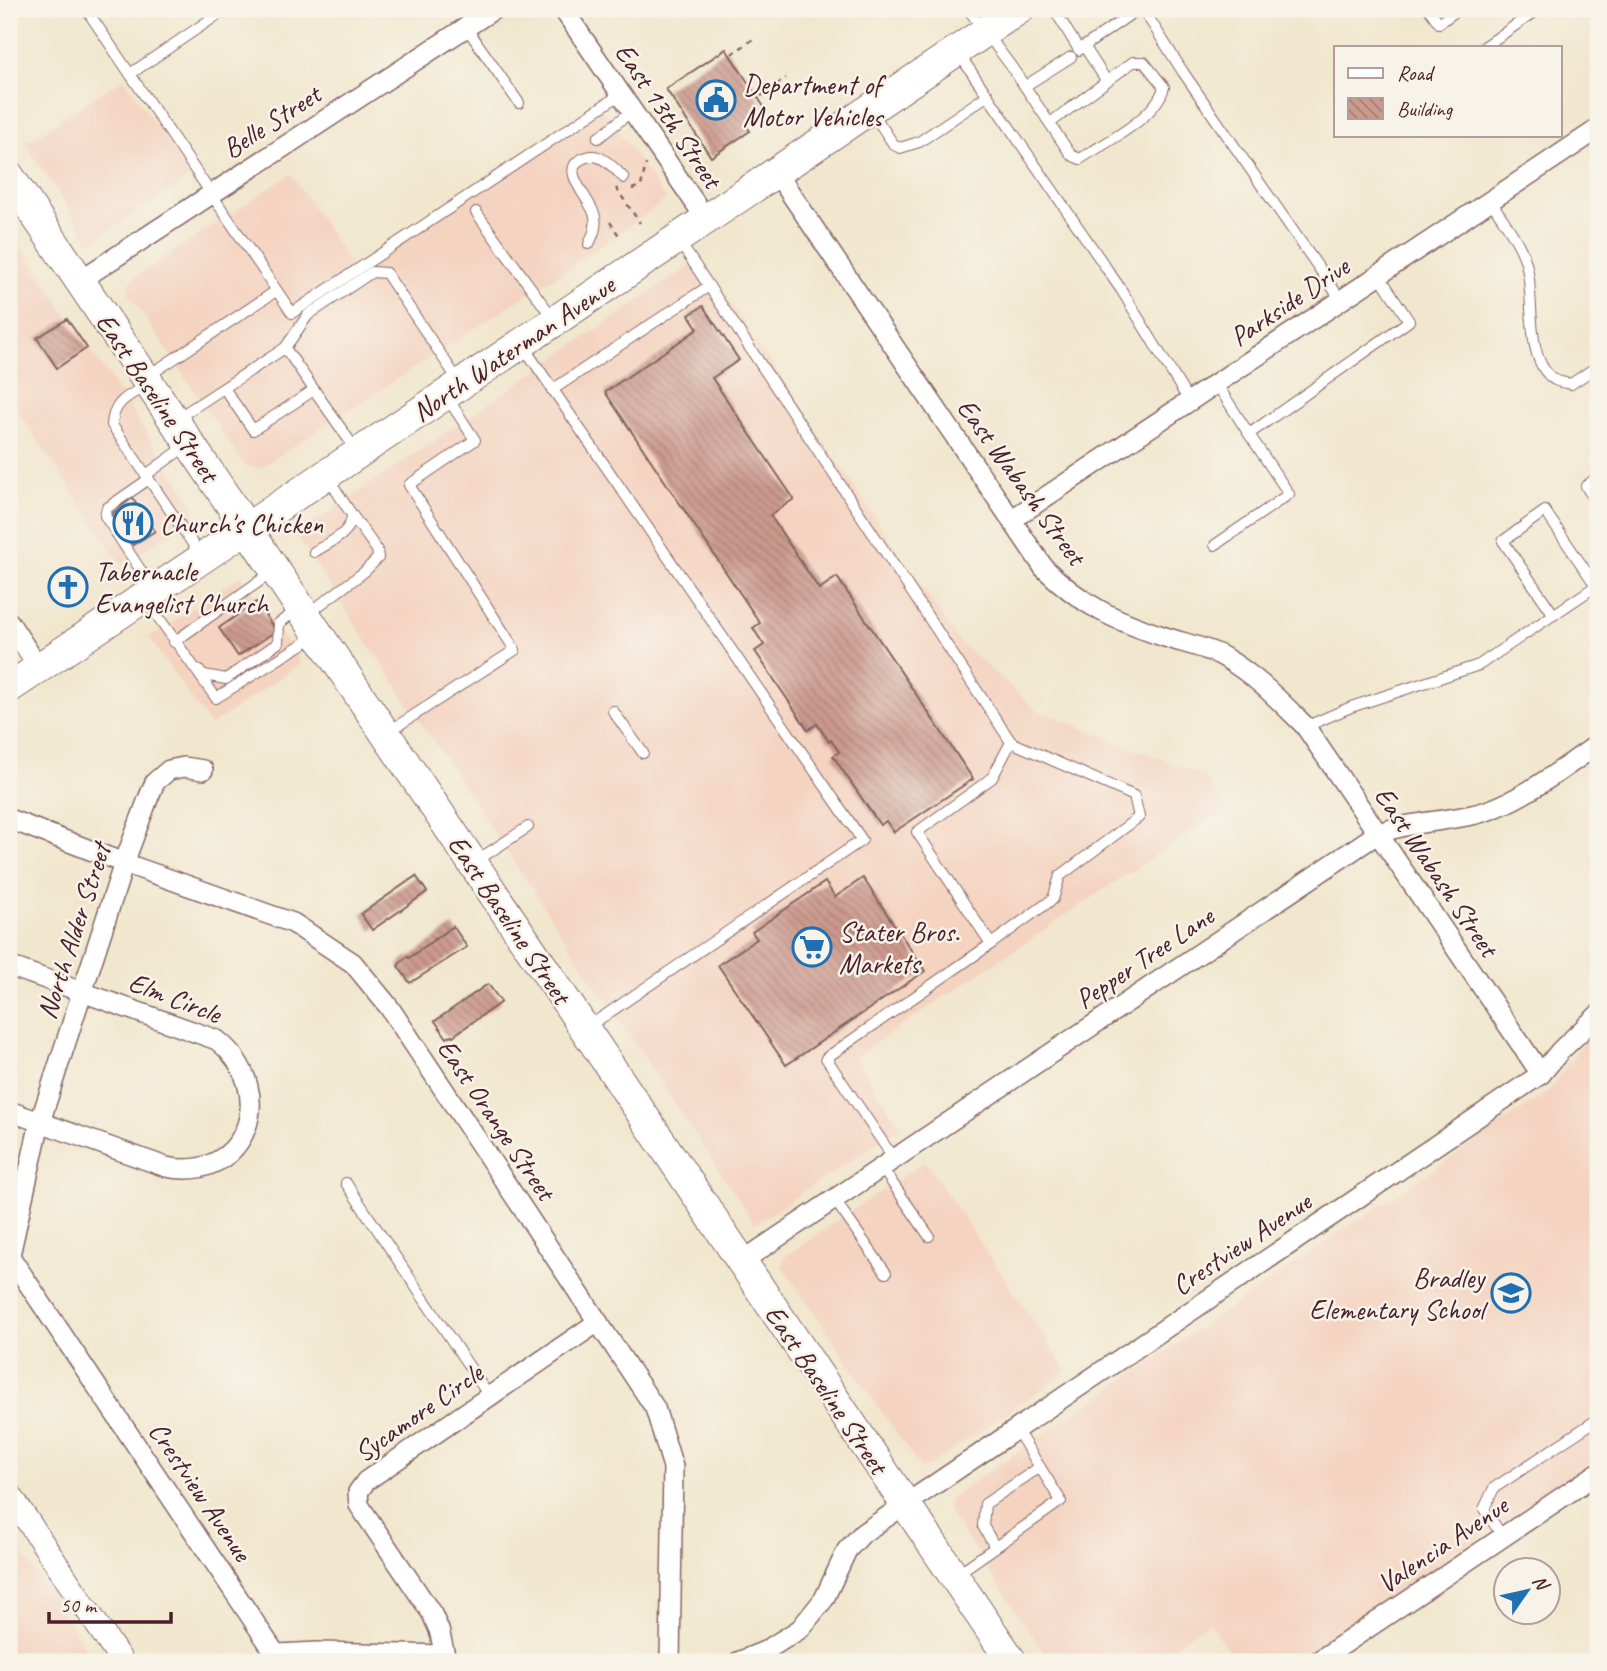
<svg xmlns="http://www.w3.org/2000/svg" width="1607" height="1671" font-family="Caveat,sans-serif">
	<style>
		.built { fill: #f4d3c0 }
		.building { fill: url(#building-back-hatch) }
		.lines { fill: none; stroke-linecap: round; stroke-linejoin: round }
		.service-casing { stroke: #846564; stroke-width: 12 }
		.minor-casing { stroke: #846564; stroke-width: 22 }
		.tertiary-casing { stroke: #846564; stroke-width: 25 }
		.primary-casing { stroke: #846564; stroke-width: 32 }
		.path { stroke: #846564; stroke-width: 2.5; stroke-dasharray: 5 5; stroke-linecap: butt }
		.service { stroke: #fff; stroke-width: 10 }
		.minor { stroke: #fff; stroke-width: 19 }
		.tertiary { stroke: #fff; stroke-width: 23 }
		.primary { stroke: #fff; stroke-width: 30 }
		.labels { text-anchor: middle; stroke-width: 5; stroke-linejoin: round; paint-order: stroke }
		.poi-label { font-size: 28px; fill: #4a1f2b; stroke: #f7f3e8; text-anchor: start }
		.street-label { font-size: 28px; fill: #4a1f2b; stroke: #f7f3e8 }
	</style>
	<defs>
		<pattern id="building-back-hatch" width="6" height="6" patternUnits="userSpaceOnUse" patternTransform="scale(1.75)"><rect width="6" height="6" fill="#cc9a8d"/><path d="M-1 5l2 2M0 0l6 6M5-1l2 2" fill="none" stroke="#a87d73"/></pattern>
	</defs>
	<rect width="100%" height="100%" fill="#f7f3e8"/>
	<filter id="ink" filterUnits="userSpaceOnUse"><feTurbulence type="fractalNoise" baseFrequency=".0143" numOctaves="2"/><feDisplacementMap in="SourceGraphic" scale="14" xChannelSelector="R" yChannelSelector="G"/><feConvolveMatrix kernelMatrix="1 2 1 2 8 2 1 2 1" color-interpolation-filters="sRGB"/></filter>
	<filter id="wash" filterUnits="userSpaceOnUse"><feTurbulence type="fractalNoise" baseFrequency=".00686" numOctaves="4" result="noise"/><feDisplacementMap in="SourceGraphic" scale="28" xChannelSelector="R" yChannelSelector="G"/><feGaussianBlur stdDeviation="1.57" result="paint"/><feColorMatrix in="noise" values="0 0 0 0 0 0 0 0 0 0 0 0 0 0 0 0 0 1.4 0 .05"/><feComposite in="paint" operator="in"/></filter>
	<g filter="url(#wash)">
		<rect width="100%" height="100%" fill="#f1e7ce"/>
		<g class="built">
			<path d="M 124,78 L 190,177 L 91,243 L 25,143 Z"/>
			<path d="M 599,104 L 666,200 L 582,259 L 258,469 L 244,465 L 129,294 L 131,280 L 291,174 L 353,269 Z"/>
			<path d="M 9,228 L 195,506 L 196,515 L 122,565 L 9,398 Z"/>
			<path d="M 700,259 L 960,643 L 1037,710 L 1204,776 L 1225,808 L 855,1057 L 901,1127 L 755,1224 L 296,535 Z"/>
			<path d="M 241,575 L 301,663 L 210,726 L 149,638 Z"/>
			<path d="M 1598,1028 L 1598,1458 L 1297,1662 L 1236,1662 L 1209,1622 L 1175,1645 L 1186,1662 L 1051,1662 L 947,1510 L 948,1499 L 1548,1092 L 1570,1060 L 1592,1032 Z"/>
			<path d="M 925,1161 L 1067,1371 L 928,1467 L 921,1469 L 782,1266 L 785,1256 Z"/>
			<path d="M 9,1533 L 95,1662 L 9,1662 Z"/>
		</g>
		<g id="blocks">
			<g class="building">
				<path d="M 726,49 L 766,110 L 745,124 L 750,131 L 711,157 L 666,89 Z"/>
				<path d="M 703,306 L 739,360 L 712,378 L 794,499 L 770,515 L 819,589 L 837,577 L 973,779 L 894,832 L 886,821 L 880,825 L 833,756 L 839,752 L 831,740 L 829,742 L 817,724 L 808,730 L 755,651 L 764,645 L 753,628 L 760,623 L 605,392 L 698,329 L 689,315 Z"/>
				<path d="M 67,319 L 87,348 L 57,368 L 37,338 Z"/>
				<path d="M 132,498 L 155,531 L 133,545 L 112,514 Z"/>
				<path d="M 256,602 L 276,631 L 238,656 L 219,628 Z"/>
				<path d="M 416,876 L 427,892 L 372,930 L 361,914 Z"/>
				<path d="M 863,878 L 925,971 L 786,1065 L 718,965 L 757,939 L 752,932 L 825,882 L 835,897 Z"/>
				<path d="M 453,926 L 467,947 L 410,983 L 398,966 L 402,961 L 408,956 L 409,958 Z"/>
				<path d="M 488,984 L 501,1002 L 453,1036 L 452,1035 L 447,1038 L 435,1021 Z"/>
			</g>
		</g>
	</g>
	<g filter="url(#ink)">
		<use href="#blocks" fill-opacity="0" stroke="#846564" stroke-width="2"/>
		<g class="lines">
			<g class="service-casing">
				<g id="service">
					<path d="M 86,9 L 292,313 L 621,94"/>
					<path d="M 968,9 L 1011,66 L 1071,155 L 1080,159 C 1106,142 1156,118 1164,87 L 1144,62 L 1133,62 L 1050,123"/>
					<path d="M 1054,9 L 1079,50 L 1138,9"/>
					<path d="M 1143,9 L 1183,72 L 1341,300"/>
					<path d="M 1429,9 L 1439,23 L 1459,9"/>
					<path d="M 466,27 L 519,103"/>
					<path d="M 1084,46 L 1106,80"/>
					<path d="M 1484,47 L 1539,9"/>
					<path d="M 959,54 L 1122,291 L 1189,401"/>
					<path d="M 130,74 L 226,9"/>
					<path d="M 1025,86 L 1071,57"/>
					<path d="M 872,112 L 894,145 L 900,148 L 919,142 L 988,95"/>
					<path d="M 598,138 L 632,111"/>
					<path d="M 1491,201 C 1501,218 1517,237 1524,257 C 1537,290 1522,360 1555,380 C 1559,382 1566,383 1571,384 L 1598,366"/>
					<path d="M 476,212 L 552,317"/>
					<path d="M 679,241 L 1011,742 L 1134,796 L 1139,817 L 1060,876 L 1053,899 L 991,944 L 917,832 L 992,778 L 1011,742"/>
					<path d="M 589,244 C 593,235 597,227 595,217 C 593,200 553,167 587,157 C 601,152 615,169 624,178"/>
					<path d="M 523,346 L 862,840 L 588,1027"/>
					<path d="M 285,348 L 308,315 L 372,272 L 386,273 L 460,383"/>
					<path d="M 148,376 L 276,291"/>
					<path d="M 1216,383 L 1249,434 L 1409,321 L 1379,275"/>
					<path d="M 147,385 C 129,396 113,401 112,425 L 201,556"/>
					<path d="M 224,388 L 253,430 L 314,390"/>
					<path d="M 552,390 L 709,286"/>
					<path d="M 176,419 L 285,348 L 356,450"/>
					<path d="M 146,475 L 186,446"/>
					<path d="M 1598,477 L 1586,486 L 1598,506"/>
					<path d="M 149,479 L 107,508 L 105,516 L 153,589"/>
					<path d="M 1215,545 L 1289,494 L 1249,434"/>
					<path d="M 314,552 C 328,543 352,534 352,515 L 328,478"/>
					<path d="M 146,600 L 216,698 L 314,637"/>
					<path d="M 309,613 L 364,572 L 378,558 L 377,550 L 352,515"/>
					<path d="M 174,642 L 271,573"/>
					<path d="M 197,669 L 204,675 L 226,679 L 278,643 L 279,623 L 299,609"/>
					<path d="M 613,711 L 643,753"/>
					<path d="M 1305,727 L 1351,707 L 1479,665 L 1596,586 L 1545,511 L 1503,541 L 1554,615"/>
					<path d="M 388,732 L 515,650 L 409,485 L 475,440 L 447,397"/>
					<path d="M 476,861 L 528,827"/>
					<path d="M 894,1159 L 826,1058 L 991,944"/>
					<path d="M 882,1168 L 929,1236"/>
					<path d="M 346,1183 L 489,1396"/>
					<path d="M 834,1199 L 886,1273"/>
					<path d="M 1503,1537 L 1484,1509 L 1494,1488 L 1598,1419"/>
					<path d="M 995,1547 L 983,1526 L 985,1504 L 1040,1467"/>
					<path d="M 957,1574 L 1061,1501 L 1016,1429"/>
				</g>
			</g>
			<g class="minor-casing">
				<g id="minor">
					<path d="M 563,9 L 706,219"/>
					<path d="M 776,172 L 1044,568 C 1083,606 1114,620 1165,637 C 1183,643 1205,647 1222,656 C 1254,674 1279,700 1305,726 L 1541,1074"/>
					<path d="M 79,281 L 494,9"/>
					<path d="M 1011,520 L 1598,129"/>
					<path d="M 9,622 L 39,668"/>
					<path d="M 9,819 L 124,863 L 293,923 L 353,963 L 389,1007 L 655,1408 L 673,1467 L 670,1662"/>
					<path d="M 9,966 L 217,1040 C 281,1091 246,1184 166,1167 L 9,1111"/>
					<path d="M 9,1255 L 281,1662"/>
					<path d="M 10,1255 L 40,1122 L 124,863 L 148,799 L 155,782 L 169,770 L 184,767 L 203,770"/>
					<path d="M 741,1262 L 1377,834 C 1408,822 1440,822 1472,815 C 1515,806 1562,769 1598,744"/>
					<path d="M 264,1662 L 277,1654 L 318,1652 L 445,1655 L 439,1630 L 432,1614 L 359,1505 L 358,1492 L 366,1481 L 598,1322"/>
					<path d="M 738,1662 L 765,1651 L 800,1629 L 824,1599 L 847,1550 L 863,1533 L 1541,1074 L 1560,1051 L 1598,1015"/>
					<path d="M 1317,1662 L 1598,1473"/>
				</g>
			</g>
			<g class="tertiary-casing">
				<path id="tertiary" d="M 9,1493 L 122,1662"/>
			</g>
			<g class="primary-casing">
				<g id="primary">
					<path d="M 9,176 L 1012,1662"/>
					<path d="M 9,688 L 1019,9"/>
				</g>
			</g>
			<g class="path">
				<path d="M 732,54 L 755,38"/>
				<path d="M 761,96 L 786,78"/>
				<path d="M 616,188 L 640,223"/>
				<path d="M 632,189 L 641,186 L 646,164"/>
				<path d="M 610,222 L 620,237"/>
			</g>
			<use href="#service" class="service"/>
			<use href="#minor" class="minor"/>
			<use href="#tertiary" class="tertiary"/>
			<use href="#primary" class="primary"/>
		</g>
	</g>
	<defs>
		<g id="civic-ring" transform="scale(2.0125)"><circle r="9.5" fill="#f7f3e8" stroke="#1f6fb2" stroke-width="1.5"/><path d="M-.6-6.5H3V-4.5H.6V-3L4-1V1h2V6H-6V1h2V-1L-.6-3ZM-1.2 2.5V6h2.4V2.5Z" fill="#1f6fb2"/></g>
		<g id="restaurant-ring" transform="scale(2.0125)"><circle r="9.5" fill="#f7f3e8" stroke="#1f6fb2" stroke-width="1.5"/><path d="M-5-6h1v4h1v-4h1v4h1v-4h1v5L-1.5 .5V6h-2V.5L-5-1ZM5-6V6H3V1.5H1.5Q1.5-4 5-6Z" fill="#1f6fb2"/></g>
		<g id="church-ring" transform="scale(2.0125)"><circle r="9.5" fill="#f7f3e8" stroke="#1f6fb2" stroke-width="1.5"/><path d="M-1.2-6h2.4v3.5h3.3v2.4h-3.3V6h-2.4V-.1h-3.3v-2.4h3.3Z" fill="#1f6fb2"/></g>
		<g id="supermarket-ring" transform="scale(2.0125)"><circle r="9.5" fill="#f7f3e8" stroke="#1f6fb2" stroke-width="1.5"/><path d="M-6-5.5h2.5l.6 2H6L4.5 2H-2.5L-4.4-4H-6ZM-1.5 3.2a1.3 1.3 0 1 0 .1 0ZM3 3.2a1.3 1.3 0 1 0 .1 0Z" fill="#1f6fb2"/></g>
		<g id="school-ring" transform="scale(2.0125)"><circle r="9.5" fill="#f7f3e8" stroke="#1f6fb2" stroke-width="1.5"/><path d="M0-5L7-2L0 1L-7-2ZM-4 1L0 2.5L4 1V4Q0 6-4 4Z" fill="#1f6fb2"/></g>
	</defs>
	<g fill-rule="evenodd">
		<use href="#civic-ring" x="716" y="100"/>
		<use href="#restaurant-ring" x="133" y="523"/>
		<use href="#church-ring" x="68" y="587"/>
		<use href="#supermarket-ring" x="812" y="947"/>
		<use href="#school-ring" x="1511" y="1293"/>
	</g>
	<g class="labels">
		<g class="poi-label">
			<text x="743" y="94">Department of<tspan x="743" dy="32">Motor Vehicles</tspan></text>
			<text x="160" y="533">Church's Chicken</text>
			<text x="95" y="581">Tabernacle<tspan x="95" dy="32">Evangelist Church</tspan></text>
			<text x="839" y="941">Stater Bros.<tspan x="839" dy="32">Markets</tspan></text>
			<text x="1484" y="1287" text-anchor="end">Bradley<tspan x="1484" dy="32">Elementary School</tspan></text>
		</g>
		<g class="street-label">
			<text transform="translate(669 115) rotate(56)" y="10">East 13th Street</text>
			<text transform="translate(271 121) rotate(-33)" y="10">Belle Street</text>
			<text transform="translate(1289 301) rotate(-34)" y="10">Parkside Drive</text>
			<text transform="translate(513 348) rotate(-34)" y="10">North Waterman Avenue</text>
			<text transform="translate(158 397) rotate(56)" y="10">East Baseline Street</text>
			<text transform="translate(1022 481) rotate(54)" y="10">East Wabash Street</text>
			<text transform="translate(1437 871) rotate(56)" y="10">East Wabash Street</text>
			<text transform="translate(510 919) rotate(56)" y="10">East Baseline Street</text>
			<text transform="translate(73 931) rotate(-72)" y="10">North Alder Street</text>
			<text transform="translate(1144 957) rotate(-34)" y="10">Pepper Tree Lane</text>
			<text transform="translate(175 997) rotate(21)" y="10">Elm Circle</text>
			<text transform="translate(497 1119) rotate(56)" y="10">East Orange Street</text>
			<text transform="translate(1241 1243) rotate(-34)" y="10">Crestview Avenue</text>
			<text transform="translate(827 1389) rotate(56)" y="10">East Baseline Street</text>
			<text transform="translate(418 1412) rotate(-35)" y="10">Sycamore Circle</text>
			<text transform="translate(201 1491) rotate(56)" y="10">Crestview Avenue</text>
			<text transform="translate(1442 1544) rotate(-34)" y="10">Valencia Avenue</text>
		</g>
	</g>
	<rect width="1607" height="1671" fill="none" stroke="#f7f3e8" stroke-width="35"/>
	<rect x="1334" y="46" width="228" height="91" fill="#f7f3e8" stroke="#b29e9c" stroke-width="2"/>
	<rect x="1348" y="68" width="35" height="10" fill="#ffffff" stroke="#b29e9c" stroke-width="2"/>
	<text x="1397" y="80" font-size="21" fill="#4a1f2b">Road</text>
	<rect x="1348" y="98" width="35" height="21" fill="url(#building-back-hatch)" stroke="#b29e9c" stroke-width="2"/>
	<text x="1397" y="116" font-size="21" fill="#4a1f2b">Building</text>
	<g transform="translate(1527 1591) rotate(56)"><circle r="33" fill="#f7f3e8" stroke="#b29e9c" stroke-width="2"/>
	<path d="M0-5L12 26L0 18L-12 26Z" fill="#1f6fb2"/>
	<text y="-10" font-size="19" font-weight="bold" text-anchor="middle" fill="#4a1f2b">N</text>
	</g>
	<path d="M49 1612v10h122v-10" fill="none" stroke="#4a1f2b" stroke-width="3.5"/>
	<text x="60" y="1612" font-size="21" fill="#4a1f2b" stroke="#f7f3e8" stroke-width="5" paint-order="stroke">50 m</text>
</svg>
